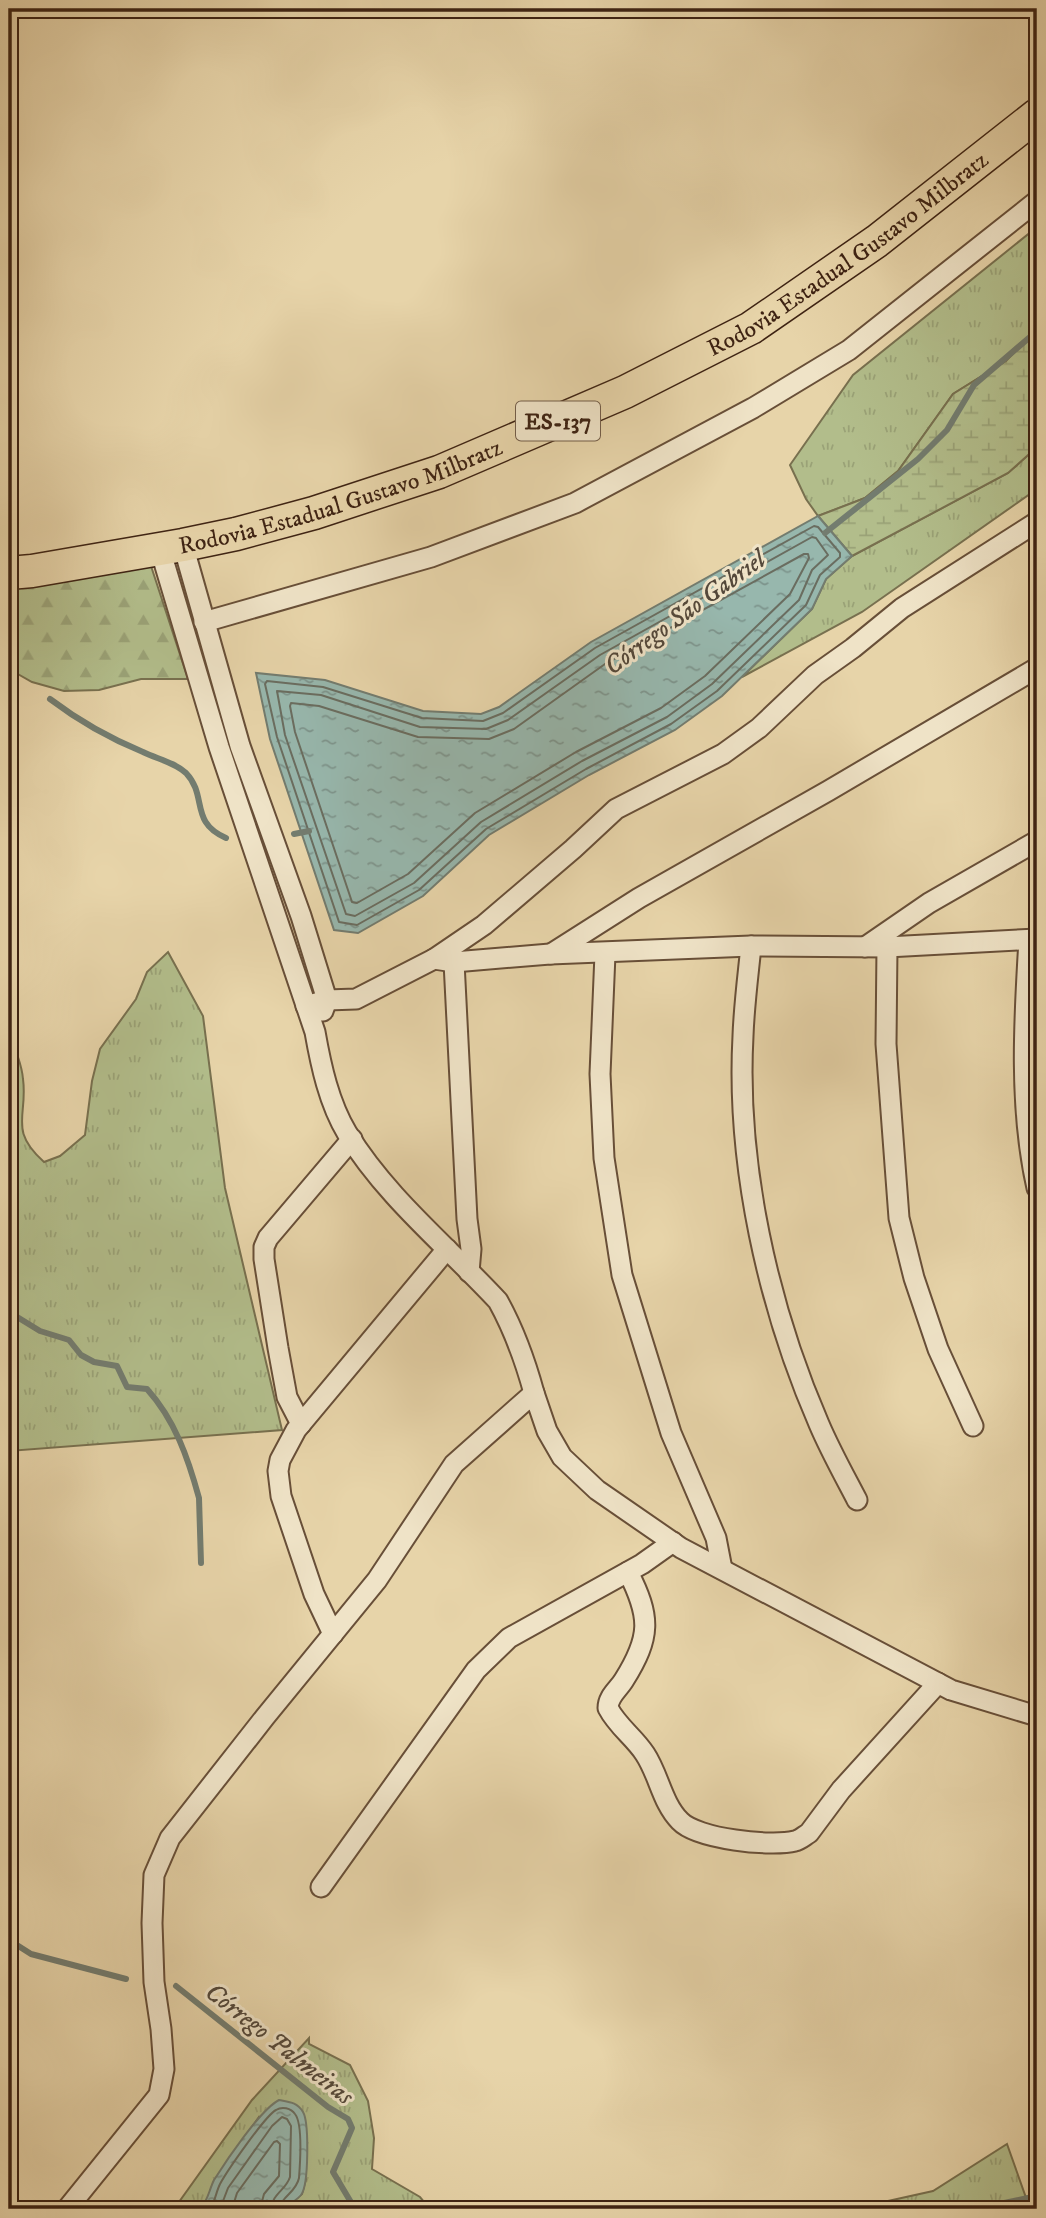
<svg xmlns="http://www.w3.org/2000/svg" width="1046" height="2218" font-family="'IM FELL DW Pica',serif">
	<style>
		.grass { fill: url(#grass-tufts); stroke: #78704f; stroke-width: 2 }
		.forest { fill: url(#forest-firs); stroke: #78704f; stroke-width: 2 }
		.wetland { fill: url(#wetland-marsh); stroke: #78704f; stroke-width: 2 }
		.water { fill: url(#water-ripples); stroke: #737c6f; stroke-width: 2 }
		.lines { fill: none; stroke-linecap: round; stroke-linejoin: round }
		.shore { stroke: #6a6d60; stroke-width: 2 }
		.stream { stroke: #737c6f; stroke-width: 6 }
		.minor-casing { stroke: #684f38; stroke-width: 23 }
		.primary-casing { stroke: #3e2313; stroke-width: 35 }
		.minor { stroke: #efe3c7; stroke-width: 19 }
		.primary { stroke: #e7d4a9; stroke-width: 32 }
		.labels { text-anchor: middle; stroke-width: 6; stroke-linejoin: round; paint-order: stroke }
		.shield { fill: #efe3c7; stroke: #735d49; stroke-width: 2 }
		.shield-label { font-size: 23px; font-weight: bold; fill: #3e2313 }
		.street-label { font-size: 24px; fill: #3e2313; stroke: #efe3c7 }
		.water-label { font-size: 26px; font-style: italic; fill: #54483a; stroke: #efe3c7 }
	</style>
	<defs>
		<pattern id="grass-tufts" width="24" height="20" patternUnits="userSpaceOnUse" patternTransform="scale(1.75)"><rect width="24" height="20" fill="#b2bd8b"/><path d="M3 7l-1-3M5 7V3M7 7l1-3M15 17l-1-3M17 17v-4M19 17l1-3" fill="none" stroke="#9aa277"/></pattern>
		<pattern id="forest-firs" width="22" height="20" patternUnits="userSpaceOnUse" patternTransform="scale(1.75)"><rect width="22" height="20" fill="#b2bd8b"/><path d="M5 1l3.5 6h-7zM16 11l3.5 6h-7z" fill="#9aa277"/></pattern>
		<pattern id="wetland-marsh" width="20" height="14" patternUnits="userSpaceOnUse" patternTransform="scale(1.75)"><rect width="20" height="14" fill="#b2bd8b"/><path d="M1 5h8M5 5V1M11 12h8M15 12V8" fill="none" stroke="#9aa277"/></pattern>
		<pattern id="water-ripples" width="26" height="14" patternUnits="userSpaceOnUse" patternTransform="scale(1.75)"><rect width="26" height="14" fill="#97b7ad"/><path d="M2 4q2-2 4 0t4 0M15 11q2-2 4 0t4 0" fill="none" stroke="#7d948c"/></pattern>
	</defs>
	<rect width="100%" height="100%" fill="#e7d4a9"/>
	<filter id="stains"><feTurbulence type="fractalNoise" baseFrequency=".00286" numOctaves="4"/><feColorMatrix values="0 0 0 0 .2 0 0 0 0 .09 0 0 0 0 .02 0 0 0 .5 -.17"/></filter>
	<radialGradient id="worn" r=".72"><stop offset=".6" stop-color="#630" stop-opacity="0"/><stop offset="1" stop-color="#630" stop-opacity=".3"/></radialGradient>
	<g class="grass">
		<path d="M 1037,227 L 1037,329 L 1006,361 L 953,394 L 898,471 L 865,498 L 818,516 L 806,499 L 790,465 L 853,375 Z"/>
		<path d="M 1037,447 L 1037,489 L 862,612 L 742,677 L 812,609 L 826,579 L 852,556 L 1008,473 Z"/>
		<path d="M 168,952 L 203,1016 L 225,1188 L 282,1430 L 9,1451 L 9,1036 C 15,1047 22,1066 23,1079 C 28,1116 8,1130 44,1162 L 60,1156 L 85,1135 L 92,1081 L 100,1049 L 136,999 L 147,972 Z"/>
		<path d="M 309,2038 L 309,2044 L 350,2065 L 368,2101 L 374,2138 L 372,2169 L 420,2197 L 430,2209 L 284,2209 L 302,2194 L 306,2179 L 259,2117 L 214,2181 L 206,2204 L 200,2209 L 174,2209 L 252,2100 Z"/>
		<path d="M 1007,2144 L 1030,2209 L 866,2209 L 888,2201 L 933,2191 Z"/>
	</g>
	<path class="forest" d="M 151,566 L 188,679 L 141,679 L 99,690 L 64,691 L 32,682 L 9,669 L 9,586 Z"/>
	<path class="wetland" d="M 1037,329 L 1037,447 L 1008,473 L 852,556 L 818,516 L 865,498 L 898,471 L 953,394 L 1006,361 Z"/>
	<g class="water">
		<path d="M 818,516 L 852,556 L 826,579 L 812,609 L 722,696 L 675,730 L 589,775 L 489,835 L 423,896 L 358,933 L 334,930 L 270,739 L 256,673 L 325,680 L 423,711 L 481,714 L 499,707 L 591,642 Z"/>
		<path d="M 279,2100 C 289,2102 297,2102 303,2112 C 309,2122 309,2185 301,2195 C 297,2200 289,2204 284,2209 L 200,2209 C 208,2201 209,2190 214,2180 C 226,2161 260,2110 279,2100 Z"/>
	</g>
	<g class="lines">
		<g class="shore">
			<path d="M 814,526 L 818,527 L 840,553 L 840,557 L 820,575 L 806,605 L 717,691 L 671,724 L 586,769 L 486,829 L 419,890 L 357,925 L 339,922 L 277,737 L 265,684 L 267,681 L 323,687 L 422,718 L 483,721 L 503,713 L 595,648 Z"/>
			<path d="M 812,537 L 816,538 L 828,555 L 812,570 L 799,600 L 712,684 L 667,717 L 582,761 L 481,822 L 414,883 L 355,916 L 346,914 L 285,735 L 277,691 L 321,695 L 420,727 L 486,729 L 508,720 L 600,655 Z"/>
			<path d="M 804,554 L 808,554 L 809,558 L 790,594 L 705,676 L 661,708 L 576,752 L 475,813 L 408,874 L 357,903 L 352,902 L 295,732 L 290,706 L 291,703 L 319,706 L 418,737 L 489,739 L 514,729 L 605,664 Z"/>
			<path d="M 210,2209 C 215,2202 216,2192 220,2184 C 227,2171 265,2116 276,2110 C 282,2106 291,2108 295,2114 C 303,2124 300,2165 299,2178 C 296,2193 281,2196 280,2209"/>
			<path d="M 220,2209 L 228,2188 L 272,2126 L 282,2117 L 287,2119 L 291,2126 L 290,2177 C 286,2190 272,2194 271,2209"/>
			<path d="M 232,2209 L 237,2193 L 274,2142 L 277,2141 L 280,2144 L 279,2176 L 264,2194 L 260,2209"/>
		</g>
		<g class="stream">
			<path d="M 825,533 L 918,459 L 947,430 L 974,385 L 1037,331"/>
			<path d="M 50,699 C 79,721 109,738 143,752 C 157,759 174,762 186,773 C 208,796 189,822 226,838"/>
			<path d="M 294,834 L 309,831"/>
			<path d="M 9,1312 L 40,1331 L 69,1340 L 81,1355 L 94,1362 L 117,1366 L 127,1387 L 147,1389 C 175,1420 188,1458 199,1498 L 201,1563"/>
			<path d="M 9,1940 L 31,1954 L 126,1979"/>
			<path d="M 176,1986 L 328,2107 L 348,2119 L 352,2128 L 333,2172 L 355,2209"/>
			<path d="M 976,2209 L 1037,2196"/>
		</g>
		<g class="minor-casing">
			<g id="minor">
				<path d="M 183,545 L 240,746 L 301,916 L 327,1000 L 323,1011"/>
				<path d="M 160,549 L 219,747 L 315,1032 C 321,1066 329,1103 347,1133 C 386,1197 447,1246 498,1301 C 514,1330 525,1360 534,1393"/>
				<path d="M 204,622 L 431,557 L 575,503 L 753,408 L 849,350 L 1037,201"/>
				<path d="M 1029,940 C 1024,1020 1019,1109 1037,1188"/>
				<path d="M 751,946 C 748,976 744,1006 743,1036 C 736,1164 768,1307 819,1424 C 830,1450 844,1475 857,1500"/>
				<path d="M 865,947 L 929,903 L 1037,841"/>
				<path d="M 887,947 L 886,1044 L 899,1218 L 914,1278 L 938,1349 L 973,1426"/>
				<path d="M 551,954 L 639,898 L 828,791 L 1037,668"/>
				<path d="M 605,954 L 600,1074 L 604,1158 L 622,1275 L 671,1433 L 716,1538 L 722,1569"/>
				<path d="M 434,959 L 454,962 L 550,954 L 751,946 L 887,947 L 1037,939"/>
				<path d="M 454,962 L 467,1219 L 471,1249 L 469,1272"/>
				<path d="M 306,1006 L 327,1000 L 356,999 L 434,959 L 484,925 L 573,849 L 616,809 L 723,754 L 759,728 L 815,675 L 853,648 L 902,608 L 1037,522"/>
				<path d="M 301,1424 L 287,1397 L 278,1348 L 264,1259 L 264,1247 L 268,1238 L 352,1139"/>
				<path d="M 628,1572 C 651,1617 651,1637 624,1680 C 618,1690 608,1696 608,1708 C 618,1727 634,1737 645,1754 C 659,1775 662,1803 680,1821 C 697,1839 771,1847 795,1841 C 800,1840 804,1836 809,1833 L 841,1790 L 938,1683"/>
				<path d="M 333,1634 L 314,1594 L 281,1496 L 278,1471 L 280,1460 L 296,1430 L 447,1249"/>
				<path d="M 321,1887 L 476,1670 L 509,1638 L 642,1564 L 673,1542"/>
				<path d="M 67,2209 L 159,2095 L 164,2069 L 161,2029 L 154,1982 L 152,1923 L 154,1875 L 170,1838 L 265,1717 L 377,1580 L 454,1464 L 534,1393 L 547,1431 L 562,1457 L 597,1490 L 681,1548 L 951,1690 L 1037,1716"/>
			</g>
		</g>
		<g class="primary-casing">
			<g id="primary">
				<path id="s1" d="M 9,573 L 32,571 L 183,545 L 236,534 L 314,513 L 439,472 L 625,392 L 751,328 L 877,241 L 1037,115"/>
			</g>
		</g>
		<use href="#minor" class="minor"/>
		<use href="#primary" class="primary"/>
	</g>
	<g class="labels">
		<rect class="shield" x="516" y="401.5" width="84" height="39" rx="5"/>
		<g class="shield-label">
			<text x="558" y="429">ES-137</text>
		</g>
		<g class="street-label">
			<text dy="8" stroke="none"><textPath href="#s1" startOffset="908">Rodovia Estadual Gustavo Milbratz</textPath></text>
			<text dy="8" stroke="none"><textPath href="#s1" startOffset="341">Rodovia Estadual Gustavo Milbratz</textPath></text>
		</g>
		<g class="water-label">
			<text transform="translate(684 612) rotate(-36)" y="9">Córrego São Gabriel</text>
			<text transform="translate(280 2043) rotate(38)" y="9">Córrego Palmeiras</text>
		</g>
	</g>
	<rect width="1046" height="2218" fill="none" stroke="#e7d4a9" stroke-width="35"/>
	<rect x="10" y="10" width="1025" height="2197" fill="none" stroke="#3e2313" stroke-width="3.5"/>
	<rect x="18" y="18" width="1011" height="2183" fill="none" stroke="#3e2313" stroke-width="2"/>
	<rect width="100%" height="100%" filter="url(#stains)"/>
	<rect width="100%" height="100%" fill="url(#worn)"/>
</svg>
